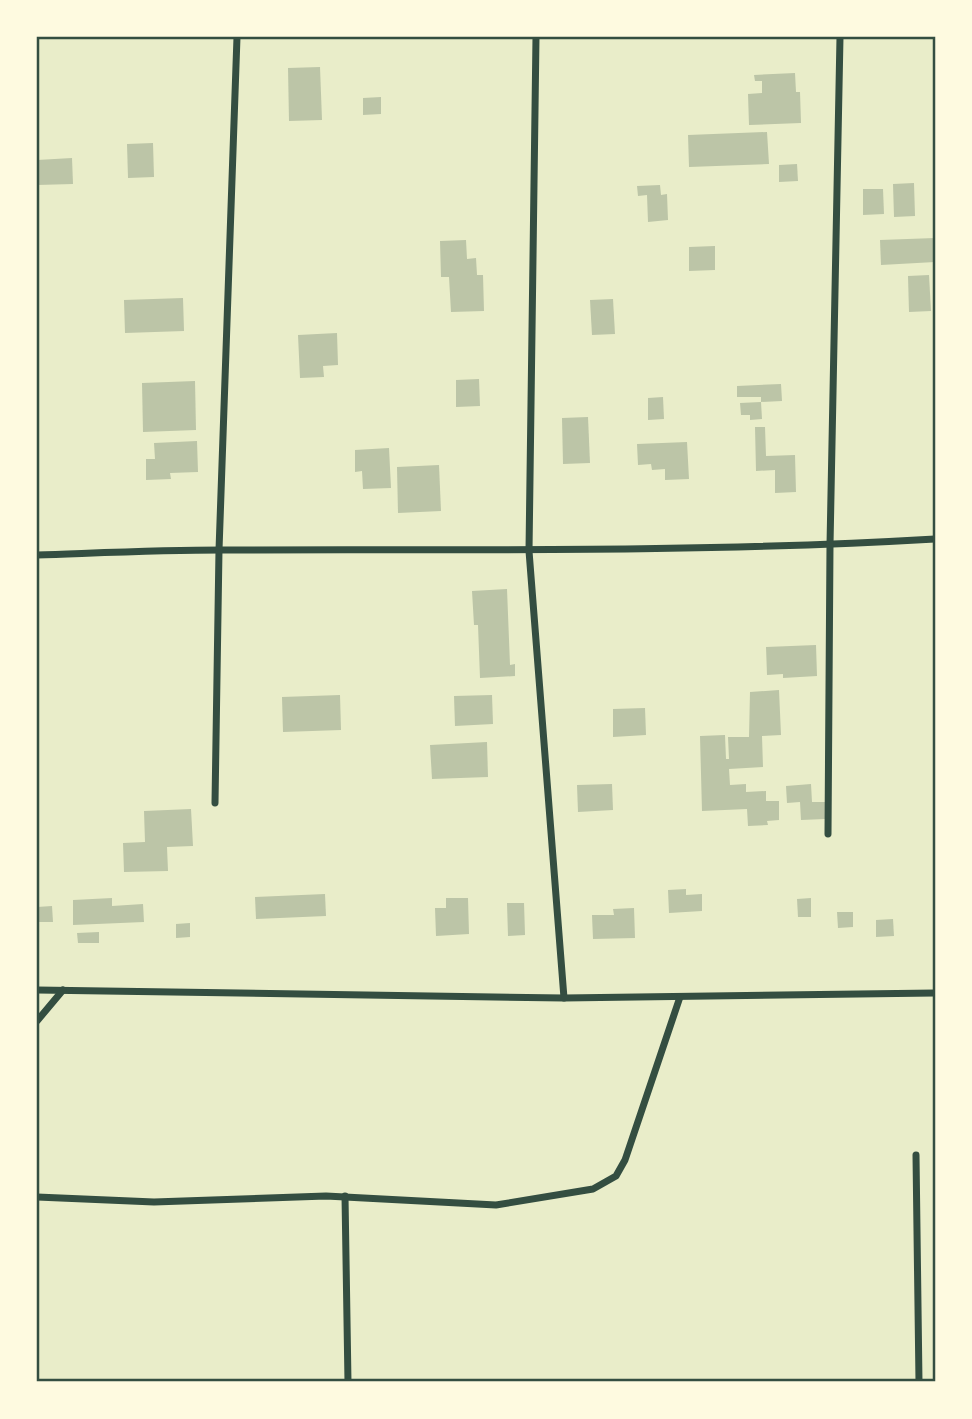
<svg xmlns="http://www.w3.org/2000/svg" width="972" height="1419" font-family="Raleway,sans-serif">
	<style>
		.building { fill: #bcc5a7 }
		.lines { fill: none; stroke-linecap: round; stroke-linejoin: round }
		.minor { stroke: #344e41; stroke-width: 7 }
		.neatline { fill: none; stroke: #344e41; stroke-width: 2.5 }
	</style>
	<rect width="100%" height="100%" fill="#e9edc9"/>
	<g class="building">
		<path d="M 320,67 L 322,120 L 289,121 L 288,68 Z"/>
		<path d="M 795,73 L 796,92 L 800,92 L 801,123 L 749,125 L 748,94 L 762,93 L 762,81 L 755,81 L 754,75 Z"/>
		<path d="M 381,97 L 381,114 L 363,115 L 363,98 Z"/>
		<path d="M 767,132 L 769,164 L 689,167 L 688,135 Z"/>
		<path d="M 153,143 L 154,177 L 128,178 L 127,144 Z"/>
		<path d="M 72,158 L 73,184 L 37,185 L 37,160 Z"/>
		<path d="M 797,164 L 798,181 L 779,182 L 779,165 Z"/>
		<path d="M 914,183 L 915,216 L 894,217 L 893,184 Z"/>
		<path d="M 660,185 L 661,195 L 667,194 L 668,220 L 648,222 L 647,195 L 638,196 L 637,186 Z"/>
		<path d="M 863,189 L 883,189 L 884,214 L 863,215 Z"/>
		<path d="M 935,238 L 935,262 L 881,265 L 880,240 Z"/>
		<path d="M 466,240 L 467,259 L 476,258 L 477,275 L 483,275 L 484,311 L 451,312 L 449,277 L 441,277 L 440,241 Z"/>
		<path d="M 715,246 L 715,270 L 689,271 L 689,247 Z"/>
		<path d="M 929,275 L 931,311 L 909,312 L 908,276 Z"/>
		<path d="M 183,298 L 184,331 L 125,333 L 124,300 Z"/>
		<path d="M 613,299 L 615,334 L 592,335 L 590,300 Z"/>
		<path d="M 337,333 L 338,365 L 323,366 L 324,377 L 300,378 L 298,335 Z"/>
		<path d="M 479,379 L 480,406 L 456,407 L 456,380 Z"/>
		<path d="M 195,381 L 196,430 L 143,432 L 142,383 Z"/>
		<path d="M 781,384 L 782,401 L 761,402 L 761,397 L 737,397 L 737,386 Z"/>
		<path d="M 663,397 L 664,419 L 648,420 L 648,398 Z"/>
		<path d="M 761,402 L 762,419 L 750,420 L 750,415 L 741,415 L 740,403 Z"/>
		<path d="M 588,417 L 590,463 L 563,464 L 562,418 Z"/>
		<path d="M 755,427 L 765,427 L 766,456 L 795,455 L 796,492 L 775,493 L 775,470 L 756,471 Z"/>
		<path d="M 197,441 L 198,472 L 170,473 L 171,479 L 146,480 L 146,459 L 155,459 L 154,443 Z"/>
		<path d="M 687,442 L 689,479 L 665,480 L 665,469 L 652,470 L 651,464 L 638,465 L 637,444 Z"/>
		<path d="M 389,448 L 391,488 L 363,489 L 362,471 L 355,472 L 355,450 Z"/>
		<path d="M 439,465 L 441,511 L 398,513 L 397,467 Z"/>
		<path d="M 507,589 L 510,665 L 515,664 L 515,676 L 480,678 L 478,625 L 474,625 L 472,591 Z"/>
		<path d="M 816,645 L 817,676 L 783,678 L 783,674 L 767,675 L 766,647 Z"/>
		<path d="M 779,690 L 781,735 L 762,736 L 763,767 L 729,769 L 730,785 L 746,784 L 746,792 L 766,791 L 766,801 L 779,801 L 779,820 L 767,821 L 768,825 L 748,826 L 747,809 L 702,811 L 700,736 L 725,735 L 726,759 L 729,759 L 728,737 L 749,737 L 750,692 Z"/>
		<path d="M 340,695 L 341,730 L 283,732 L 282,697 Z"/>
		<path d="M 492,695 L 493,724 L 455,726 L 454,696 Z"/>
		<path d="M 645,708 L 646,735 L 613,737 L 613,709 Z"/>
		<path d="M 487,742 L 488,777 L 432,779 L 430,745 Z"/>
		<path d="M 612,784 L 613,810 L 578,812 L 577,785 Z"/>
		<path d="M 811,784 L 812,802 L 825,802 L 825,819 L 801,820 L 800,802 L 787,803 L 786,786 Z"/>
		<path d="M 191,809 L 193,846 L 167,847 L 168,871 L 124,872 L 123,843 L 145,842 L 144,811 Z"/>
		<path d="M 686,889 L 686,895 L 702,894 L 702,911 L 669,913 L 668,890 Z"/>
		<path d="M 325,894 L 326,916 L 256,919 L 255,897 Z"/>
		<path d="M 112,898 L 112,906 L 143,904 L 144,922 L 73,925 L 73,900 Z"/>
		<path d="M 446,898 L 468,898 L 469,934 L 436,936 L 435,908 L 446,908 Z"/>
		<path d="M 811,898 L 811,917 L 798,917 L 797,899 Z"/>
		<path d="M 507,903 L 524,903 L 525,935 L 508,936 Z"/>
		<path d="M 52,906 L 53,922 L 37,922 L 37,907 Z"/>
		<path d="M 634,908 L 635,938 L 593,939 L 592,915 L 614,915 L 613,909 Z"/>
		<path d="M 837,912 L 853,912 L 853,927 L 838,928 Z"/>
		<path d="M 893,919 L 894,936 L 876,937 L 876,920 Z"/>
		<path d="M 190,923 L 190,937 L 176,938 L 176,924 Z"/>
		<path d="M 99,932 L 99,943 L 78,943 L 77,933 Z"/>
	</g>
	<g class="lines">
		<g class="minor">
			<path d="M 536,37 L 529,551 L 564,998"/>
			<path d="M 37,555 C 98,553 160,550 222,550 C 460,549 697,553 935,539"/>
			<path d="M 215,803 L 219,550 L 237,37"/>
			<path d="M 828,834 L 830,545 L 840,37"/>
			<path d="M 37,990 L 564,998 L 935,993"/>
			<path d="M 37,1021 L 63,990"/>
			<path d="M 916,1155 L 919,1382"/>
			<path d="M 345,1196 L 348,1382"/>
			<path d="M 37,1197 L 154,1202 L 326,1196 L 496,1205 L 593,1189 L 616,1176 L 625,1160 L 680,997"/>
		</g>
	</g>
	<rect width="972" height="1419" fill="none" stroke="#fefae0" stroke-width="77"/>
	<rect x="38" y="38" width="896" height="1342" class="neatline"/>
</svg>
